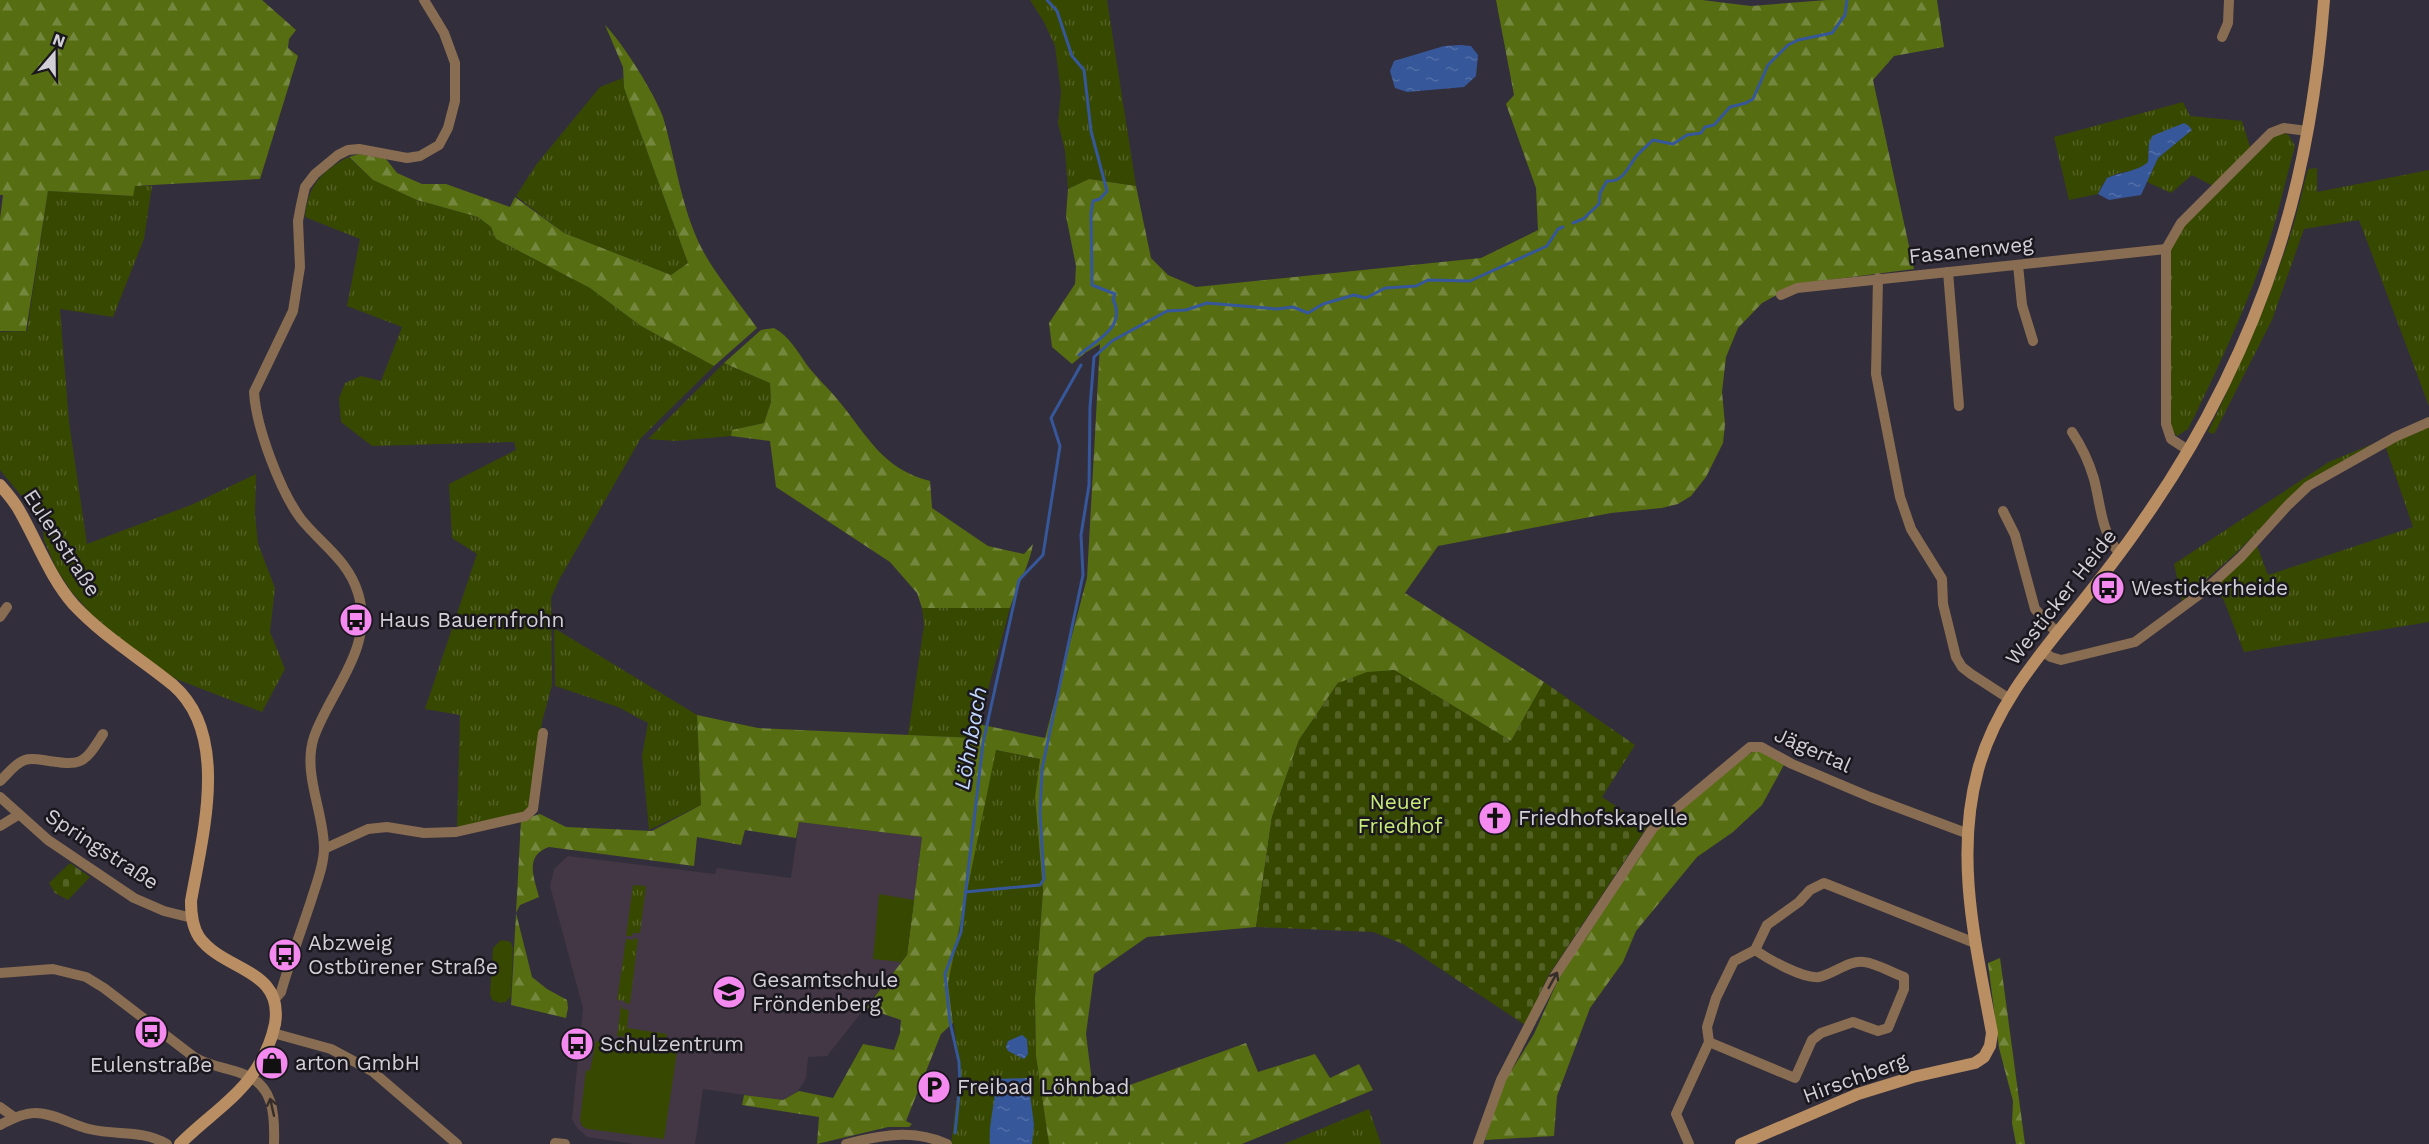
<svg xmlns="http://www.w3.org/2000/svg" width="2429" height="1144" font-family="'Work Sans',sans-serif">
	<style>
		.education { fill: #433745 }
		.grass { fill: url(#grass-tufts) }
		.forest { fill: url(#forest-firs) }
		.cemetery { fill: url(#cemetery-stones) }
		.garden { fill: #374801 }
		.water { fill: url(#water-ripples) }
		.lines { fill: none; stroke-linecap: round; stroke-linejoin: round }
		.stream { stroke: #36579a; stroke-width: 3 }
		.street { stroke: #886d52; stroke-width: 10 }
		.secondary { stroke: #ba8e63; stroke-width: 12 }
		.oneway { stroke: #362d2b }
		.labels { text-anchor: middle; stroke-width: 5; stroke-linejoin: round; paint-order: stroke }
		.street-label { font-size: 21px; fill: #d2cfd7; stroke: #1a181e }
		.poi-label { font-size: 21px; fill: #d2cfd7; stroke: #1a181e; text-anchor: start }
		.park-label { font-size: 21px; fill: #c8eb7a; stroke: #1a181e }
		.water-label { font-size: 22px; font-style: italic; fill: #c2d7fd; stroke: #1a181e }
	</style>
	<defs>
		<pattern id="grass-tufts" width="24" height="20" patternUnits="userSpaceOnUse" patternTransform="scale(1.5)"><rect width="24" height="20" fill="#374801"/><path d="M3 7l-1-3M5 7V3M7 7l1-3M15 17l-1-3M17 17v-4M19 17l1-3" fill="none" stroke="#536125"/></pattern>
		<pattern id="forest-firs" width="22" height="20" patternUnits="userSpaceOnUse" patternTransform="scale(1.5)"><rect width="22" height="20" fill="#566d11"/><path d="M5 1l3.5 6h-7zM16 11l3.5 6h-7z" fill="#75873e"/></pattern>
		<pattern id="cemetery-stones" width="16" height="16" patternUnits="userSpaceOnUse" patternTransform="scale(1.5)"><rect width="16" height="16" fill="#374801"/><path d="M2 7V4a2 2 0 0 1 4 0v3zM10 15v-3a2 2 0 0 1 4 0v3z" fill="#536125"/></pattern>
		<pattern id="water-ripples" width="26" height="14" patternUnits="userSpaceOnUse" patternTransform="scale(1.5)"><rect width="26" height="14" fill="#36579a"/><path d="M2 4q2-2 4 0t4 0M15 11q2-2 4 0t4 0" fill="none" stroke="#526ea7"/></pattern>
	</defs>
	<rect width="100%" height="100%" fill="#332e3b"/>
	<path class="education" d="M 799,822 L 922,837 L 907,955 L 827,1056 L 808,1057 L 806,1078 L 798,1091 L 783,1100 L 703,1089 L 695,1144 L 634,1144 L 587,1137 L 578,1129 L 572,1119 L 583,1008 L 550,886 L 554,869 L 568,856 L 715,874 L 717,868 L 791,878 Z"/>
	<g class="grass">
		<path d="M 1030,0 L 1107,0 L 1136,186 L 1089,179 L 1068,189 L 1065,151 L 1058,123 L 1061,92 L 1055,46 L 1044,22 Z"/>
		<path d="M 623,78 L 624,88 L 688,263 L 671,275 L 564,233 L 516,196 L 536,165 L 600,87 Z"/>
		<path d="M 2183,102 L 2190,116 L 2242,121 L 2251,150 L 2217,188 L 2192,175 L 2171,193 L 2147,182 L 2158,158 L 2171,146 L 2149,144 L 2148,162 C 2131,179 2110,163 2098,194 L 2069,200 L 2054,137 Z"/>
		<path d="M 2276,133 L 2288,134 L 2295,146 C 2286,178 2279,212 2268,244 C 2246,308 2218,369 2188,429 L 2177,436 L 2167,424 L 2169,250 L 2183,225 Z"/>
		<path d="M 348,157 L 373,180 L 417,200 L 478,217 L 491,227 L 496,239 L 590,288 L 641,326 L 714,366 L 641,438 L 560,578 L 551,598 L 552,685 L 542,722 L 532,808 L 526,813 L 457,831 L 460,715 L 425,709 L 477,554 L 452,538 L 449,484 L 516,450 L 514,442 L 372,446 L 341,422 L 339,398 L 345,383 L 361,376 L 381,381 L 402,327 L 347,306 L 360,239 L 305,217 C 308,185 321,172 348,157 Z"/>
		<path d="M 2317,168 L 2317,192 L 2429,170 L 2429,406 L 2359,220 L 2304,229 L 2272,320 L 2214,434 L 2208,432 C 2239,368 2268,304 2290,236 C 2297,215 2302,192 2308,169 Z"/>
		<path d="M 135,186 L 152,186 L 144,239 L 113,317 L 60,309 L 69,422 L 87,544 L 191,505 L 256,474 L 255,515 L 258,544 L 275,588 L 270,632 L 285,669 L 262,712 L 176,679 L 133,650 L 92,615 L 71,591 L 56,568 L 44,540 L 42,521 L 0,470 L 0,332 L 27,331 L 48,191 L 132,196 Z"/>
		<path d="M 724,363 L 770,383 L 771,402 L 764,423 L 732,430 L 731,436 L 675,441 L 648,439 Z"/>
		<path d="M 2429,425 L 2429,622 L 2244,652 L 2223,598 L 2208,589 L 2256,543 L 2268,575 L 2413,527 L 2385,445 Z"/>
		<path d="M 2382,440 L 2306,484 L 2235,554 L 2182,601 L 2174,564 L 2329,462 Z"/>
		<path d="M 922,608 L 1010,608 L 975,738 L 908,735 L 924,625 Z"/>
		<path d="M 554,628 L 697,715 L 701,805 L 649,830 L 642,756 L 648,723 L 618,707 L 555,686 Z"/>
		<path d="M 995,750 L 1040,759 L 1035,797 L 1043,891 L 1035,998 L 1036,1056 L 1049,1144 L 951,1144 L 960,1070 L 948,983 Z"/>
		<path d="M 633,885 L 646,886 L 640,933 L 633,933 L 632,936 L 626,936 Z"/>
		<path d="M 634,938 L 638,939 L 630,1004 L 625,1003 L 625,1001 L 617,1000 L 626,939 L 634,940 Z"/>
		<path d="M 621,1005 L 623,1009 L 629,1010 L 627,1028 L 667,1034 L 666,1042 L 617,1036 Z"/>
		<path d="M 1369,1109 L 1381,1144 L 1284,1144 Z"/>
	</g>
	<g class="forest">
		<path d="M 0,0 L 262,0 L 296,30 L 289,39 L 288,48 L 298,56 L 260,179 L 135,186 L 133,196 L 48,191 L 26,331 L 0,331 L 0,219 L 3,195 L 0,195 Z"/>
		<path d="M 1496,0 L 1702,0 L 1751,6 L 1827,0 L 1937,0 L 1944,47 L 1894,56 L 1873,80 L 1914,269 L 1797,284 L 1762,303 L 1738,328 L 1726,357 L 1722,392 L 1725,424 L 1723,443 L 1706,477 L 1691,496 L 1678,504 L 1662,508 L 1611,513 L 1438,546 L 1405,593 L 1544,682 L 1511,741 L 1394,670 L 1338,683 L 1299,740 L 1272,817 L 1256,927 L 1147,937 L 1094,974 L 1086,1034 L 1094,1098 L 1246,1043 L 1258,1072 L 1315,1054 L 1330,1078 L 1359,1064 L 1373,1090 L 1242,1144 L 1049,1144 L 1036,1056 L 1035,998 L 1043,891 L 1035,797 L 1040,759 L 996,750 L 948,983 L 953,1023 L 941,1034 L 906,1121 L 912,1124 L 909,1127 L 888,1127 L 817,1144 L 819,1117 L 742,1105 L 744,1095 L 783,1100 L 799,1091 L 833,1098 L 863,1044 L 894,1050 L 900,1033 L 901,1020 L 866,1008 L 907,955 L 922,837 L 799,822 L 796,838 L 745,830 L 741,845 L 697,837 L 694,866 L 549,847 C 524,856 534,877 539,897 L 520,905 L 516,913 L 521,820 L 540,814 L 566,827 L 652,831 L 701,805 L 697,715 L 758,728 L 975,738 L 978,724 L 1045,738 L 1087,578 L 1100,344 L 1085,353 L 1072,364 L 1052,347 L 1049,323 L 1075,284 L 1076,266 L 1066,216 L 1068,189 L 1089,179 L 1136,186 L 1151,258 L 1168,275 L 1196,287 L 1481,258 L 1538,230 L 1536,188 L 1506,104 L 1514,95 Z"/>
		<path d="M 605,25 C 622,42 655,94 663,117 C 676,161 681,208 702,249 C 715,274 740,304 757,328 L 714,366 L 641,326 L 590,288 L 496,239 L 491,227 L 478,217 L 417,200 L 373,180 L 349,157 L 359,154 L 386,159 L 397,173 L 422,184 L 446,184 L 510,207 L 515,197 L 564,233 L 671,275 L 688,263 L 624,88 L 623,67 Z"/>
		<path d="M 774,328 C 790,337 797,351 807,365 C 817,378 828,388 838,400 C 867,435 882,469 930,481 L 932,508 L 988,546 L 1024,554 L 1033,544 C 1029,567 1017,586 1010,608 L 922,608 L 917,593 L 890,562 L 776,487 L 770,441 L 731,436 L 732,430 L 764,423 L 771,402 L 770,383 L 724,363 L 761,330 Z"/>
		<path d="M 1760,750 L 1785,763 L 1762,805 L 1733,832 L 1697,857 L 1636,931 L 1623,962 L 1590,1008 L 1557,1096 L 1554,1136 L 1485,1140 L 1502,1086 L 1534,1034 L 1562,971 L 1656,830 L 1735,763 L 1754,751 Z"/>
		<path d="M 516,913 L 532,977 L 547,989 L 567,1000 L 568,1008 L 566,1018 L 511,1005 Z"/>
		<path d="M 2000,958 L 2025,1144 L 2016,1144 L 2012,1123 L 2013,1101 L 1999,1048 L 1988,963 Z"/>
	</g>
	<g class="cemetery">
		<path d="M 1394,670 L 1511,741 L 1544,682 L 1635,745 L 1602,797 L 1647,827 L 1548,976 L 1525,1025 L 1403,944 L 1373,932 L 1256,927 L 1272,817 L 1299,740 L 1338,683 L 1367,672 Z"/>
		<path d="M 70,863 L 90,877 L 68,900 L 55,893 L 49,883 Z"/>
	</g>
	<g class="garden">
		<path d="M 1010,861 L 1021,861 L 1024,867 L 1024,875 L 998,879 L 996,878 L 998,864 Z"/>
		<path d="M 879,894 L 914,900 L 907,955 L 901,962 L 873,959 Z"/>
		<path d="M 501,940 L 511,942 L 513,948 L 511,996 L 506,1002 L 500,1003 L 492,1000 L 490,994 L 493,948 Z"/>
		<path d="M 596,1041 L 677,1052 L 664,1139 L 588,1129 L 582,1126 L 580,1120 L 586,1070 L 590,1071 Z"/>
	</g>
	<g class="water">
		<path d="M 1461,45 L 1471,46 L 1478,55 L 1476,76 L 1464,87 L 1407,92 L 1395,88 L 1390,71 L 1394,61 L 1444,46 Z"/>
		<path d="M 2184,123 L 2189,126 L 2192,130 L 2158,158 L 2141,195 L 2109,200 L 2098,194 L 2107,178 C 2120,172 2139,171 2148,162 L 2149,144 L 2152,136 Z"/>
		<path d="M 1022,1035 L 1027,1039 L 1028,1054 L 1024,1059 L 1008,1051 L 1006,1047 L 1008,1041 Z"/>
		<path d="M 1028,1078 L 1034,1125 L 1032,1144 L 990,1144 C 988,1123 996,1101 996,1079 Z"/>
	</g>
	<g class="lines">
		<g class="stream">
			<path d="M 1047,0 L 1057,11 L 1072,56 L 1084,70 L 1091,131 L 1107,191 L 1100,199 L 1093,201 L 1091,213 L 1092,285 L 1115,294 L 1113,299 C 1127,328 1096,340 1079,355"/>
			<path d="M 1573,223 L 1583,219 L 1599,204 L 1600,193 L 1607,181 C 1623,182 1627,169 1635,158 C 1640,151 1647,146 1653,140 L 1673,144 L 1687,135 L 1701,133 L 1705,127 L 1714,125 L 1730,107 L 1746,103 L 1753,99 L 1768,65 L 1788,45 L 1798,40 L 1832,33 L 1845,15 L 1847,0"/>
			<path d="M 965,892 L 1040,885 L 1044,879 L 1040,813 L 1042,769 L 1083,575 L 1081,535 L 1089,485 L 1090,407 L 1094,357 L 1112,341 L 1167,311 L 1186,310 L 1207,303 L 1277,309 L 1293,307 L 1308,313 L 1323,304 L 1354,295 L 1366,298 L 1385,288 L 1416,286 L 1428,280 L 1470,281 L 1547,246 L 1558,229 L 1563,227"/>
			<path d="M 955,1133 L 960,1084 L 959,1062 L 950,1022 L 945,974 L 961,932 L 983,743 L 1019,580 L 1043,555 L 1060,446 L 1051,418 L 1081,365"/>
		</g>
		<g class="street">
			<path d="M 2222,37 L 2228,23 L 2229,0"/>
			<path d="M 2018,265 L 2022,305 L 2033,341"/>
			<path d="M 1948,272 L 1959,406"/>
			<path d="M 1878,278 L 1876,374 L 1900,497 L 1911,529 L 1942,579 L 1943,604 L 1956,657 L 1962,667 L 1971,674 L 2008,698"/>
			<path d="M 1781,295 L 1797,288 L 2166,249"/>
			<path d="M 2072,432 C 2082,447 2089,462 2094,479 C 2101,506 2101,533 2120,554"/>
			<path d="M 2188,450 L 2171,439 L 2166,424 L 2166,249 L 2181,223 L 2271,133 L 2284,128 L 2307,131"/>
			<path d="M 2003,511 L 2015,535 L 2035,609 L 2057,633"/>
			<path d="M 0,617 L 7,607"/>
			<path d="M 2042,651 L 2051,657 L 2061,660 L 2135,642 L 2204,591 L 2241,557 L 2288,505 L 2308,486 L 2395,437 L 2429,422"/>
			<path d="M 0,781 C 7,775 15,763 25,760 C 30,758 37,759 43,760 C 81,766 83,766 103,734"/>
			<path d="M 0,797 L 48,840 L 134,898 L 164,911 L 192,918"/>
			<path d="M 0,826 L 18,815"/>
			<path d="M 324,849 L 368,829 L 387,827 L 424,833 L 456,832 L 526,816 L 533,809 L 543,733"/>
			<path d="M 0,973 L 53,969 L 86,977 L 104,988 L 194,1057 C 211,1067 225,1067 243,1074 C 274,1085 275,1115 274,1144"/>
			<path d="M 275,999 L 281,992 C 290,961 301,931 311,901 C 316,884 324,866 324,848 C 324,812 302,773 314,737 C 331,689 375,648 358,593 C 348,560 321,544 301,519 C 280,491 256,427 254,392 L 293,311 L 300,267 L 298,221 L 301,205 L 305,187 L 315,174 L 338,155 L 348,150 L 359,149 L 407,158 L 420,156 L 439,145 L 448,128 L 455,101 L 455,63 L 444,33 L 424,0"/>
			<path d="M 273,1033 L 331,1049 L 372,1071 L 457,1144"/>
			<path d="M 1709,1042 L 1795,1078 L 1812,1040 L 1821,1033 L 1853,1022 L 1878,1031 L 1888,1028 L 1904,989 L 1904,977 C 1892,973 1876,963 1864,962 C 1848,960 1834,974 1819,977 C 1803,979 1768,959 1755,950"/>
			<path d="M 0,1107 L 14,1117"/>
			<path d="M 0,1125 C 11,1119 23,1113 35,1113 C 54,1113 72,1125 89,1129 C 118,1136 140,1129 167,1144"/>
			<path d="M 555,1143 L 565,1144"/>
			<path d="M 846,1144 C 881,1135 913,1129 947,1144"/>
			<path d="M 1478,1144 L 1501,1080 L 1554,977 L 1653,828 L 1750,747 L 1761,747 L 1792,764 L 1870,797 L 1966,833"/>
			<path d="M 1689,1144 L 1676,1114 L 1709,1042 L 1707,1027 L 1716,998 L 1734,961 L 1755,950 L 1767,925 L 1799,902 L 1810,890 L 1824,883 L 1975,943"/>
		</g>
		<g class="secondary">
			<path d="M 0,485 C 7,493 14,501 19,510 C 37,541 50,578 74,605 C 104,637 140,658 173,685 C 231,735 202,837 191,901 C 191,914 192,926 199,937 C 224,972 284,968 275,1024 C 271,1043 262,1062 250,1078 C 230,1104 202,1121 180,1144"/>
			<path d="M 1741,1144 L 1858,1094 L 1913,1077 L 1975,1063 L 1984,1057 L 1990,1046 L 1992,1033 C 1976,945 1954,858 1978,770 C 1994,710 2032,664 2070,617 C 2095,586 2120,555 2142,522 C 2203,436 2253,335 2283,234 C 2306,158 2318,78 2324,0"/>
		</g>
	</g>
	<defs><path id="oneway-shaft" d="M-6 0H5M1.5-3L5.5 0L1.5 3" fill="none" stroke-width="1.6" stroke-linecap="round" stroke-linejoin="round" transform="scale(1.5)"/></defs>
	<g class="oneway">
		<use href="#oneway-shaft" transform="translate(1553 980) rotate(-61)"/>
		<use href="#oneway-shaft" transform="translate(272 1107) rotate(-103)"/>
	</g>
	<defs>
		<g id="bus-disc" transform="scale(1.725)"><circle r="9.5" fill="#f489ef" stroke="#1a181e"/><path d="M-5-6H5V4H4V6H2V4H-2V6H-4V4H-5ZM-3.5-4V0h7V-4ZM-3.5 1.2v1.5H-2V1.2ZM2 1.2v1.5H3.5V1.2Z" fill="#111"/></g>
		<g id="church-disc" transform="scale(1.725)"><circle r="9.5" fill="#f489ef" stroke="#1a181e"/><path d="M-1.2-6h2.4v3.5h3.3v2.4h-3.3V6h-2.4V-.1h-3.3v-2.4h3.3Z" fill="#111"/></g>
		<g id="school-disc" transform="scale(1.725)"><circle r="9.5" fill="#f489ef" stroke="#1a181e"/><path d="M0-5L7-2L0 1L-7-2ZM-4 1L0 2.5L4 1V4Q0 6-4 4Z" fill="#111"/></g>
		<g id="shop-disc" transform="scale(1.725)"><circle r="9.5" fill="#f489ef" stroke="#1a181e"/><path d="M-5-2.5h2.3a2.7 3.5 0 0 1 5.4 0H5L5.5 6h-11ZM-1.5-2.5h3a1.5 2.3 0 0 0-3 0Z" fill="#111"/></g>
		<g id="parking-disc" transform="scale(1.725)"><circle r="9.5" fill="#f489ef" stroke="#1a181e"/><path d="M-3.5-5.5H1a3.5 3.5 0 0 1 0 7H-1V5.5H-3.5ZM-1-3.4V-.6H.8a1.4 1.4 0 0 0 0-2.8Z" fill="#111"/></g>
	</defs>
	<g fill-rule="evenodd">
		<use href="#bus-disc" x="2108" y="588"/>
		<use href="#bus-disc" x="356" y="620"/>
		<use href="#church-disc" x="1495" y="818"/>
		<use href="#bus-disc" x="285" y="955"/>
		<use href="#school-disc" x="729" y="992"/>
		<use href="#bus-disc" x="151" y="1032"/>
		<use href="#bus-disc" x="577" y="1044"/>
		<use href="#shop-disc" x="272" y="1063"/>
		<use href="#parking-disc" x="934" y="1087"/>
	</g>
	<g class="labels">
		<g class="street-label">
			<text transform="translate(1971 250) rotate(-6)" y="7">Fasanenweg</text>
			<text transform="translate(62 543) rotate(57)" y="7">Eulenstraße</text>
			<text transform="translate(2061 597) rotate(-52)" y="7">Westicker Heide</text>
			<text transform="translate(1813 750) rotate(24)" y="7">Jägertal</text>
			<text transform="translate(102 849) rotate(33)" y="7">Springstraße</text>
			<text transform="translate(1855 1078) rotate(-20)" y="7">Hirschberg</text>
		</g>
		<g class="poi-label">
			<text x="2131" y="595">Westickerheide</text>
			<text x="379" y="627">Haus Bauernfrohn</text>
			<text x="1518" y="825">Friedhofskapelle</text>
			<text x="308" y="950">Abzweig<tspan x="308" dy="24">Ostbürener Straße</tspan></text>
			<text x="752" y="987">Gesamtschule<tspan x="752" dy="24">Fröndenberg</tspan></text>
			<text x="600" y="1051">Schulzentrum</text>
			<text x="295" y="1070">arton GmbH</text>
			<text x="151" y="1072" text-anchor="middle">Eulenstraße</text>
			<text x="957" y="1094">Freibad Löhnbad</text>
		</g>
		<g class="park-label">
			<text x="1400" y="809">Neuer<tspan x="1400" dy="24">Friedhof</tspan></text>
		</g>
		<g class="water-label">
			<text transform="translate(970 738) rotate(-80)" y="8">Löhnbach</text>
		</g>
	</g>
	<g transform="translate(54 54) rotate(20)" stroke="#1a181e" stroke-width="4.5" paint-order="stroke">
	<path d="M0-4.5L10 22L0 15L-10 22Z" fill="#d2cfd7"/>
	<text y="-9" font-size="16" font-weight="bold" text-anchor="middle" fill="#d2cfd7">N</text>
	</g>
</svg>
